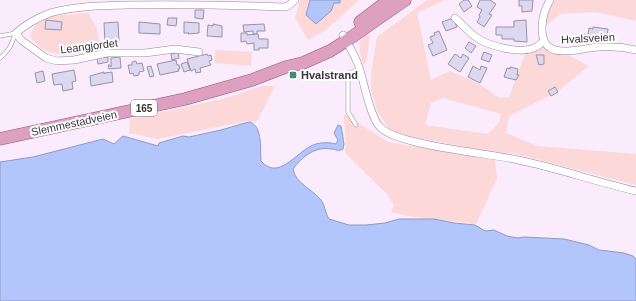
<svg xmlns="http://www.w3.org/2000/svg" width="636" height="301" font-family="Arial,sans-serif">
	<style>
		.green { fill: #fcd8d9; fill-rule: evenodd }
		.water { fill: #b2c6fc; stroke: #8e9ac2 }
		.building { fill: #ddd8f0; stroke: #9792a9 }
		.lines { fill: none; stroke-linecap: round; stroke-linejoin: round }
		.service-casing { stroke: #958698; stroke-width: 4.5 }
		.minor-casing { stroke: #958698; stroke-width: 8 }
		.primary-casing { stroke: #955177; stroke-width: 13 }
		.service { stroke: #fff; stroke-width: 3.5 }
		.minor { stroke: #fff; stroke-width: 7 }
		.primary { stroke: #dda0c1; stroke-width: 12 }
		.poi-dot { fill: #428983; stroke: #fff; stroke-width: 1.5 }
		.labels { text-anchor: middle; stroke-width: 4; stroke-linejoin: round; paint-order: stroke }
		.shield { fill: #fff; stroke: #757076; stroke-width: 1 }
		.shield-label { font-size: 10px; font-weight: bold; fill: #3a333b }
		.street-label { font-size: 11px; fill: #3a333b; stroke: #fff }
		.poi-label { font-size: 11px; font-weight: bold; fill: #3a333b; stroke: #fff; text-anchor: start }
	</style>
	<rect width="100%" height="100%" fill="#faecfc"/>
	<g class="green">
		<path d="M 300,0 L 359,0 L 327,29 L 308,40 L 295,18 Z"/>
		<path d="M 427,0 L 445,0 L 417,13 L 431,80 L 450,71 L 481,85 L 498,97 L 509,97 L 526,52 L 538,50 L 539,29 L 548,0 L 636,0 L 636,21 L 595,12 L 561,14 L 545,26 L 545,36 L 551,46 L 589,66 L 557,92 L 509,116 L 506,133 L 538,146 L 636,154 L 636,185 L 516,154 L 482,150 L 407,136 L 390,130 L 378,113 L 371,90 L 371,73 L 377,37 ZM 443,98 L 501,114 L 499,123 L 488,134 L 425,125 L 431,103 Z"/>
		<path d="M 88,13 L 97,28 L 100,47 C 80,52 59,60 41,48 C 37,45 33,40 30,36 L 37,21 L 51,16 Z"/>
		<path d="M 370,29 L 367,60 L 363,65 C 359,48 356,42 370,29 Z"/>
		<path d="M 215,50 L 252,52 L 251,66 L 215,63 Z"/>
		<path d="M 262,86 L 275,86 L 258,120 L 255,122 L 247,121 L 158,139 L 129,133 L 130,119 L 222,99 Z"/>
		<path d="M 344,114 L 388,142 L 495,160 L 497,179 L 476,224 L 407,216 L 391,212 L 394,205 L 387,194 L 345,153 C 347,141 344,127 344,114 Z"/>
	</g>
	<g class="water">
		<path d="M 310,0 L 340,0 L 340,3 L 334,3 L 331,11 L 316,24 L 306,15 Z"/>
		<path d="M 250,122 C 263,127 260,150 261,161 C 278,181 296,153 311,146 C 318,142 329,142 336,144 L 338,140 L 334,133 L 338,125 L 341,126 L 344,144 L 343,149 C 338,152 336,149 331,149 C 315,146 302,157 293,169 C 295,183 312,189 320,199 C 325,204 325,213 329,219 L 349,225 L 366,225 L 385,223 L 399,219 L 434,219 L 454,223 L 475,225 L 485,231 L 494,230 L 507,236 L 518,238 L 524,237 L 564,239 L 589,245 L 599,250 L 624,253 L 633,256 L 636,259 L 636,301 L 0,301 L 0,162 L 33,157 L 103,139 L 114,144 L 123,136 L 158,146 L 159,143 L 183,136 L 189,137 L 221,130 L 245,123 Z"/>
	</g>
	<g class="building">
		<path d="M 464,0 L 468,0 L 472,6 L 464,12 L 459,4 Z"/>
		<path d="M 480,0 L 490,0 L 496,4 L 489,14 L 492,15 L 484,27 L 477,22 L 480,17 L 479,15 L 482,10 L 477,7 Z"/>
		<path d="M 519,0 L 533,0 L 532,11 L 522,12 L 522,6 L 519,6 Z"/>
		<path d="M 195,10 L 204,10 L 203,19 L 195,18 Z"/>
		<path d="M 168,18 L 177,18 L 176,26 L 167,25 Z"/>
		<path d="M 453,18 L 457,27 L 446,31 L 442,22 Z"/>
		<path d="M 46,20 L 62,22 L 61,30 L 45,29 Z"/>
		<path d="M 526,20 L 527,42 L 514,41 L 514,39 L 502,39 L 502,35 L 496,35 L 496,27 L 514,27 L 514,21 Z"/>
		<path d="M 118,22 L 119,41 L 105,42 L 104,23 Z"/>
		<path d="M 139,22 L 160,24 L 160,34 L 139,33 Z"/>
		<path d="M 184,22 L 199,23 L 199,33 L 188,34 L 189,33 L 184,33 Z"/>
		<path d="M 213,24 L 222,26 L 222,37 L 207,36 L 208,25 L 213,26 Z"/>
		<path d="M 264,24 L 265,31 L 257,31 L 257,34 L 253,34 L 253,31 L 244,32 L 243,25 Z"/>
		<path d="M 593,27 L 608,29 L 607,36 L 612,37 L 611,40 L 604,40 L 604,42 L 597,41 L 597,39 L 584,36 L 584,34 L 588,35 L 589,28 L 593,29 Z"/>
		<path d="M 439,31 L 447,50 L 433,56 L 428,45 L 433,43 L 430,37 L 435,35 L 434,33 Z"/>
		<path d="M 241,33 L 247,33 L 247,35 L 258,34 L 259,39 L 268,39 L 268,48 L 259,48 L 259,50 L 254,50 L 254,43 L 247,44 L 246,41 L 241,42 Z"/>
		<path d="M 469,42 L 476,46 L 471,53 L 465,48 Z"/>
		<path d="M 178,52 L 179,58 L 172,60 L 171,54 Z"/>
		<path d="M 484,52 L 492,55 L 489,62 L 481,59 Z"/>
		<path d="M 207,54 L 208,56 L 211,55 L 212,60 L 209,61 L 211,65 L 200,68 L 201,72 L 196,73 L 195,69 L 191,71 L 187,59 Z"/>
		<path d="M 455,54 L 461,58 L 463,54 L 469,58 L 460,72 L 448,64 Z"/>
		<path d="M 536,55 L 544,55 L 544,64 L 539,65 Z"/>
		<path d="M 108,57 L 108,62 L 98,64 L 97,58 Z"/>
		<path d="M 120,57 L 121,68 L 109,69 L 108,65 L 110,65 L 111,67 L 111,58 Z"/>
		<path d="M 176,60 L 177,65 L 179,65 L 180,69 L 178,69 L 179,71 L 160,75 L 157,64 Z"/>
		<path d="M 136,61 L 137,64 L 142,63 L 144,71 L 139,72 L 139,75 L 134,76 L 133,73 L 130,74 L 128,65 L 132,65 L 132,62 Z"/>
		<path d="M 187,62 L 190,70 L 184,72 L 181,64 Z"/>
		<path d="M 151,66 L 154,76 L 150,77 L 147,67 Z"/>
		<path d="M 473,66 L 480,70 L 481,66 L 487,68 L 480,83 L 468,77 Z"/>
		<path d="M 510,67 L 518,69 L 517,75 L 519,75 L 516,80 L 504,77 L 507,68 L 510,69 Z"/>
		<path d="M 74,70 L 76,81 L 72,82 L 73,89 L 63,91 L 62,84 L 54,85 L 52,74 Z"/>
		<path d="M 43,71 L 45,81 L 37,83 L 35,73 Z"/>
		<path d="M 104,72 L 104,74 L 105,73 L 112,72 L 113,82 L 91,86 L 90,76 Z"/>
		<path d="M 555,87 L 558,92 L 551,96 L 548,91 Z"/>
	</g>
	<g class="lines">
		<g class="service-casing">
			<g id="service">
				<path d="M 0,36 L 16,33"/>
				<path d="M 0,58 C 9,51 12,44 15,34"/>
				<path d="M 356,125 L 348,112 L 348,76 L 349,73 L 360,69"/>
			</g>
		</g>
		<g class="minor-casing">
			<g id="minor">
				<path d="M 550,0 C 544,10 542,18 542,29 C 542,63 579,48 599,47 C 612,46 624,47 636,50"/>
				<path d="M 455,18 C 461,23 467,30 473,35 C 486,46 521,55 536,47 C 539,46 541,43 544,41"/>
				<path d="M 343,35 C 349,46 355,55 359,67 C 364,82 370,117 380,127 C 398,146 489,153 518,160 C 558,168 596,182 636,191"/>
				<path d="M 199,52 L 175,49 L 145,53 L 107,53 L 74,60 L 57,61 L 46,58 L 21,40 L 16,33 C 26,24 37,18 50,13 C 74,6 100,6 125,5 C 179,4 230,5 284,7 L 288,6 L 295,0"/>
			</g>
		</g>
		<g class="primary-casing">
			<g id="primary">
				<path d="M 360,22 L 389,0"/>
				<path d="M 0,139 L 185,99 L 252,80 L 286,67 L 303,63 L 330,51 L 346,41 L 405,0"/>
			</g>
		</g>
		<use href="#service" class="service"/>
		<use href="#minor" class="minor"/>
		<use href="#primary" class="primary"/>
	</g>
	<rect class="poi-dot" x="289" y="71" width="8" height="8" rx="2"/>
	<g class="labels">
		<rect class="shield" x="131" y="100" width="26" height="16" rx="3"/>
		<g class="shield-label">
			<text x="144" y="112">165</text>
		</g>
		<g class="street-label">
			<text transform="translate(588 38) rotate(-3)" y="4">Hvalsveien</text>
			<text transform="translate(89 46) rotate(-7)" y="4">Leangjordet</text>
			<text transform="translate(74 123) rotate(-12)" y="4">Slemmestadveien</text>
		</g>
		<g class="poi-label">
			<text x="301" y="79">Hvalstrand</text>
		</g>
	</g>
</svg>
